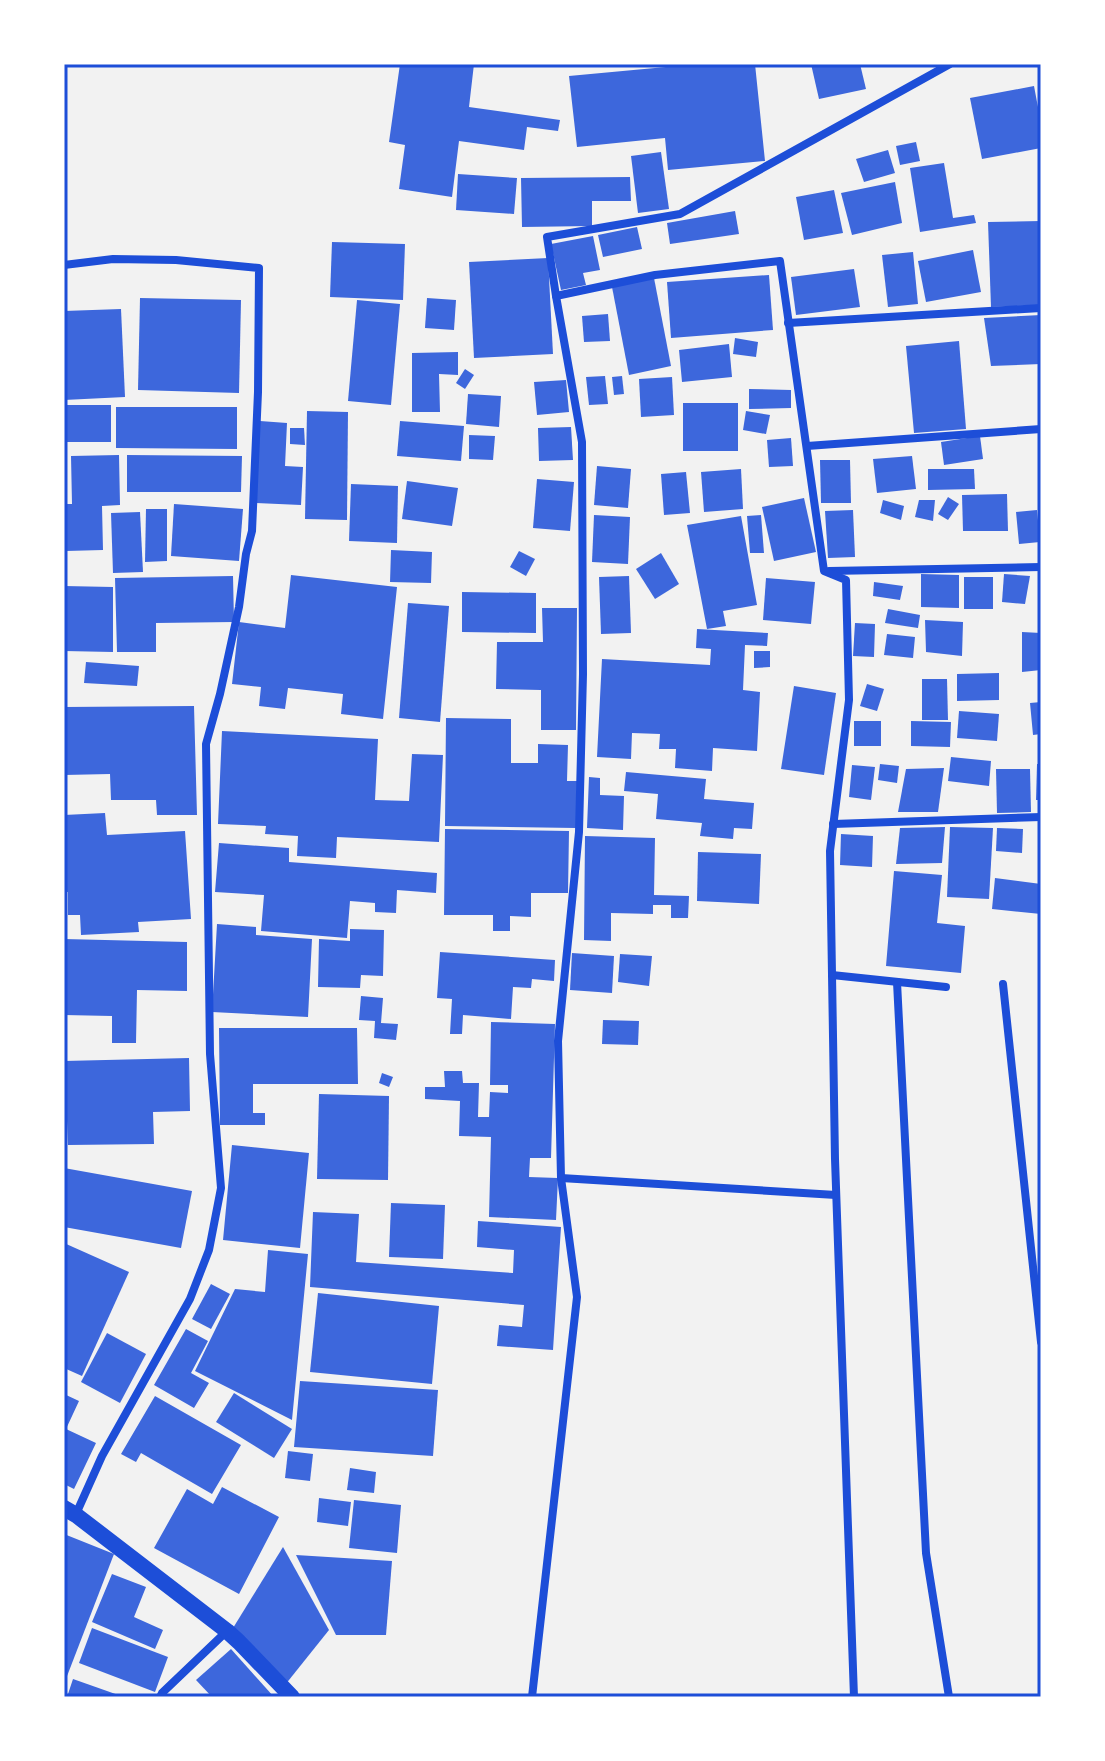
<svg xmlns="http://www.w3.org/2000/svg" width="1105" height="1761" font-family="Arial,sans-serif">
	<style>
		.building { fill: #3d67dc }
		.lines { fill: none; stroke-linecap: round; stroke-linejoin: round }
		.minor { stroke: #1d4ed8; stroke-width: 8 }
		.secondary { stroke: #1d4ed8; stroke-width: 16 }
		.neatline { fill: none; stroke: #1d4ed8; stroke-width: 3 }
	</style>
	<rect width="100%" height="100%" fill="#f2f2f2"/>
	<g class="building">
		<path d="M 400,64 L 474,64 L 469,107 L 560,120 L 558,131 L 527,127 L 524,150 L 459,141 L 452,197 L 399,189 L 405,145 L 389,142 Z"/>
		<path d="M 698,64 L 755,64 L 765,161 L 668,170 L 665,138 L 577,147 L 569,76 Z"/>
		<path d="M 811,64 L 860,64 L 866,89 L 819,99 Z"/>
		<path d="M 1034,86 L 1041,123 L 1041,148 L 982,159 L 970,98 Z"/>
		<path d="M 916,142 L 920,161 L 900,165 L 896,146 Z"/>
		<path d="M 888,150 L 895,173 L 864,182 L 856,159 Z"/>
		<path d="M 661,152 L 669,209 L 638,213 L 631,156 Z"/>
		<path d="M 944,163 L 953,218 L 974,215 L 976,223 L 920,232 L 910,168 Z"/>
		<path d="M 458,174 L 517,178 L 514,214 L 456,210 Z"/>
		<path d="M 630,177 L 631,201 L 592,201 L 592,226 L 522,227 L 521,178 Z"/>
		<path d="M 895,182 L 902,223 L 852,235 L 841,193 Z"/>
		<path d="M 834,190 L 843,233 L 804,240 L 796,197 Z"/>
		<path d="M 735,211 L 739,234 L 670,244 L 667,223 Z"/>
		<path d="M 1041,221 L 1041,305 L 991,307 L 988,222 Z"/>
		<path d="M 637,227 L 642,249 L 603,257 L 598,235 Z"/>
		<path d="M 593,236 L 600,270 L 583,273 L 586,285 L 561,290 L 551,244 Z"/>
		<path d="M 332,242 L 405,244 L 403,300 L 330,297 Z"/>
		<path d="M 973,250 L 981,292 L 926,302 L 918,261 Z"/>
		<path d="M 913,252 L 918,304 L 888,307 L 882,255 Z"/>
		<path d="M 548,258 L 553,354 L 474,358 L 469,262 Z"/>
		<path d="M 854,269 L 860,307 L 796,315 L 791,277 Z"/>
		<path d="M 769,275 L 773,330 L 671,338 L 667,282 Z"/>
		<path d="M 654,278 L 671,366 L 629,375 L 612,287 Z"/>
		<path d="M 140,298 L 241,300 L 239,393 L 138,390 Z"/>
		<path d="M 427,298 L 456,300 L 454,330 L 425,328 Z"/>
		<path d="M 357,300 L 400,304 L 391,405 L 348,401 Z"/>
		<path d="M 121,309 L 125,397 L 64,400 L 64,311 Z"/>
		<path d="M 608,314 L 610,341 L 584,342 L 582,316 Z"/>
		<path d="M 1041,315 L 1041,364 L 991,366 L 984,318 Z"/>
		<path d="M 735,338 L 758,342 L 756,357 L 733,354 Z"/>
		<path d="M 959,341 L 966,429 L 914,433 L 906,346 Z"/>
		<path d="M 729,344 L 732,377 L 682,382 L 679,350 Z"/>
		<path d="M 458,352 L 458,375 L 439,374 L 440,412 L 412,412 L 412,353 Z"/>
		<path d="M 465,369 L 474,375 L 465,389 L 456,383 Z"/>
		<path d="M 605,376 L 608,404 L 589,405 L 586,377 Z"/>
		<path d="M 622,376 L 624,394 L 614,395 L 612,377 Z"/>
		<path d="M 672,377 L 674,415 L 641,417 L 639,379 Z"/>
		<path d="M 566,380 L 569,412 L 537,415 L 534,382 Z"/>
		<path d="M 749,389 L 791,390 L 791,408 L 749,409 Z"/>
		<path d="M 468,394 L 501,396 L 499,427 L 466,424 Z"/>
		<rect x="683" y="403" width="55" height="48"/>
		<rect x="64" y="405" width="47" height="37"/>
		<path d="M 116,407 L 237,407 L 237,449 L 116,448 Z"/>
		<path d="M 307,411 L 348,412 L 347,520 L 305,519 Z"/>
		<path d="M 746,411 L 770,415 L 766,434 L 743,430 Z"/>
		<path d="M 260,421 L 287,423 L 285,466 L 303,467 L 301,505 L 256,503 Z"/>
		<path d="M 400,421 L 464,426 L 461,461 L 397,456 Z"/>
		<path d="M 571,427 L 573,460 L 539,461 L 538,428 Z"/>
		<path d="M 290,428 L 304,428 L 305,445 L 290,444 Z"/>
		<path d="M 469,435 L 495,436 L 493,460 L 469,459 Z"/>
		<path d="M 980,436 L 983,459 L 944,465 L 941,442 Z"/>
		<path d="M 791,438 L 793,466 L 769,467 L 767,440 Z"/>
		<path d="M 119,455 L 120,505 L 102,506 L 103,550 L 66,551 L 64,504 L 72,504 L 71,456 Z"/>
		<path d="M 127,455 L 242,456 L 241,492 L 127,492 Z"/>
		<path d="M 912,456 L 916,489 L 877,493 L 873,459 Z"/>
		<path d="M 820,460 L 850,460 L 851,503 L 821,503 Z"/>
		<path d="M 597,466 L 631,469 L 628,508 L 594,505 Z"/>
		<path d="M 741,469 L 743,509 L 704,512 L 701,472 Z"/>
		<path d="M 928,469 L 974,469 L 975,489 L 928,490 Z"/>
		<path d="M 686,472 L 690,513 L 664,515 L 661,474 Z"/>
		<path d="M 537,479 L 574,482 L 570,531 L 533,528 Z"/>
		<path d="M 407,481 L 458,488 L 452,526 L 402,519 Z"/>
		<path d="M 351,484 L 398,486 L 397,543 L 349,541 Z"/>
		<path d="M 1007,494 L 1008,531 L 963,531 L 962,495 Z"/>
		<path d="M 948,497 L 959,504 L 948,520 L 938,514 Z"/>
		<path d="M 804,498 L 816,552 L 774,561 L 762,507 Z"/>
		<path d="M 883,500 L 904,506 L 901,520 L 880,513 Z"/>
		<path d="M 919,500 L 935,500 L 933,521 L 915,517 Z"/>
		<path d="M 174,504 L 243,509 L 239,561 L 171,556 Z"/>
		<path d="M 146,509 L 167,509 L 167,561 L 145,562 Z"/>
		<path d="M 853,510 L 855,557 L 828,558 L 825,511 Z"/>
		<path d="M 1037,510 L 1040,542 L 1019,544 L 1016,512 Z"/>
		<path d="M 140,512 L 143,572 L 113,573 L 111,513 Z"/>
		<path d="M 594,515 L 630,517 L 628,564 L 592,562 Z"/>
		<path d="M 761,515 L 764,553 L 750,553 L 747,516 Z"/>
		<path d="M 741,516 L 757,605 L 723,611 L 726,626 L 707,629 L 687,525 Z"/>
		<path d="M 391,550 L 432,552 L 431,583 L 390,582 Z"/>
		<path d="M 519,551 L 535,559 L 526,576 L 510,567 Z"/>
		<path d="M 661,553 L 679,584 L 655,599 L 636,569 Z"/>
		<path d="M 921,574 L 959,575 L 959,608 L 921,607 Z"/>
		<path d="M 1004,574 L 1030,576 L 1025,604 L 1002,602 Z"/>
		<path d="M 291,575 L 397,587 L 383,719 L 341,714 L 343,694 L 288,688 L 285,709 L 259,706 L 261,687 L 232,684 L 239,622 L 285,628 Z"/>
		<path d="M 233,576 L 234,622 L 156,623 L 156,652 L 117,652 L 115,578 Z"/>
		<path d="M 629,576 L 631,633 L 601,634 L 599,577 Z"/>
		<rect x="964" y="577" width="29" height="32"/>
		<path d="M 766,578 L 815,582 L 811,624 L 763,620 Z"/>
		<path d="M 874,582 L 903,586 L 900,600 L 873,596 Z"/>
		<path d="M 64,586 L 113,587 L 113,652 L 64,651 Z"/>
		<path d="M 462,592 L 536,593 L 536,633 L 462,632 Z"/>
		<path d="M 408,603 L 449,606 L 440,722 L 399,718 Z"/>
		<path d="M 542,608 L 577,608 L 576,730 L 541,730 L 541,690 L 496,689 L 497,642 L 543,642 Z"/>
		<path d="M 888,609 L 920,615 L 918,628 L 885,623 Z"/>
		<path d="M 925,620 L 963,622 L 962,656 L 926,652 Z"/>
		<path d="M 855,623 L 875,624 L 874,657 L 853,656 Z"/>
		<path d="M 697,629 L 768,633 L 767,646 L 745,645 L 743,690 L 760,692 L 757,751 L 713,748 L 712,771 L 675,768 L 676,749 L 659,749 L 660,734 L 632,733 L 631,759 L 597,757 L 602,659 L 710,665 L 711,649 L 696,648 Z"/>
		<path d="M 1022,632 L 1041,633 L 1041,670 L 1022,672 Z"/>
		<path d="M 887,634 L 915,637 L 913,658 L 884,655 Z"/>
		<path d="M 754,651 L 770,651 L 770,667 L 754,668 Z"/>
		<path d="M 86,662 L 139,666 L 137,686 L 84,683 Z"/>
		<path d="M 999,673 L 999,700 L 957,701 L 957,674 Z"/>
		<path d="M 922,679 L 947,679 L 948,720 L 922,720 Z"/>
		<path d="M 867,684 L 884,689 L 877,711 L 860,706 Z"/>
		<path d="M 794,686 L 836,693 L 824,775 L 781,769 Z"/>
		<path d="M 1041,702 L 1041,734 L 1033,735 L 1030,703 Z"/>
		<path d="M 194,706 L 197,815 L 157,815 L 156,800 L 111,800 L 110,774 L 64,775 L 64,707 Z"/>
		<path d="M 959,711 L 999,714 L 997,741 L 957,738 Z"/>
		<path d="M 446,718 L 511,719 L 511,763 L 538,763 L 538,744 L 568,745 L 567,781 L 577,781 L 576,828 L 445,826 Z"/>
		<rect x="854" y="721" width="27" height="25"/>
		<path d="M 911,721 L 951,722 L 950,747 L 911,746 Z"/>
		<path d="M 222,731 L 378,739 L 375,800 L 409,801 L 412,754 L 443,755 L 439,842 L 337,837 L 336,858 L 297,856 L 298,836 L 265,834 L 266,826 L 218,824 Z"/>
		<path d="M 951,757 L 991,761 L 989,786 L 948,781 Z"/>
		<path d="M 880,764 L 899,766 L 897,783 L 878,780 Z"/>
		<path d="M 1037,764 L 1041,764 L 1041,800 L 1036,800 Z"/>
		<path d="M 852,765 L 875,767 L 871,800 L 849,797 Z"/>
		<path d="M 944,768 L 938,812 L 898,812 L 906,769 Z"/>
		<path d="M 996,769 L 1030,769 L 1031,812 L 997,813 Z"/>
		<path d="M 626,772 L 706,779 L 704,799 L 754,803 L 752,829 L 734,828 L 733,839 L 700,836 L 702,823 L 656,819 L 658,794 L 624,791 Z"/>
		<path d="M 589,777 L 600,778 L 600,795 L 624,796 L 623,830 L 587,828 Z"/>
		<path d="M 105,813 L 107,835 L 185,831 L 191,919 L 138,922 L 139,932 L 81,935 L 80,915 L 68,915 L 68,892 L 64,892 L 64,815 Z"/>
		<path d="M 945,827 L 942,863 L 896,864 L 900,828 Z"/>
		<path d="M 950,827 L 993,828 L 989,899 L 947,897 Z"/>
		<path d="M 997,828 L 1023,829 L 1022,853 L 996,851 Z"/>
		<path d="M 445,829 L 569,831 L 568,893 L 531,893 L 531,917 L 510,916 L 510,931 L 493,931 L 493,915 L 444,915 Z"/>
		<path d="M 841,834 L 873,836 L 872,867 L 840,865 Z"/>
		<path d="M 585,836 L 655,838 L 654,895 L 689,896 L 688,918 L 671,918 L 671,905 L 653,905 L 653,914 L 611,913 L 611,941 L 584,940 Z"/>
		<path d="M 219,843 L 289,848 L 289,862 L 437,873 L 436,893 L 397,890 L 396,913 L 375,912 L 375,903 L 350,901 L 347,938 L 261,931 L 264,895 L 215,892 Z"/>
		<path d="M 698,852 L 761,854 L 759,904 L 697,901 Z"/>
		<path d="M 894,871 L 942,875 L 937,923 L 965,926 L 961,973 L 886,966 Z"/>
		<path d="M 995,878 L 1041,884 L 1041,914 L 992,909 Z"/>
		<path d="M 217,924 L 256,927 L 256,935 L 312,939 L 308,1017 L 212,1012 Z"/>
		<path d="M 350,929 L 384,930 L 383,976 L 361,975 L 360,988 L 318,987 L 319,939 L 350,941 Z"/>
		<path d="M 64,939 L 187,942 L 187,991 L 137,990 L 136,1043 L 112,1043 L 112,1016 L 64,1015 Z"/>
		<path d="M 440,952 L 555,960 L 554,981 L 532,979 L 531,988 L 513,987 L 511,1019 L 463,1015 L 462,1034 L 450,1034 L 452,999 L 437,998 Z"/>
		<path d="M 572,953 L 614,956 L 612,993 L 570,990 Z"/>
		<path d="M 620,954 L 652,956 L 649,986 L 618,982 Z"/>
		<path d="M 361,996 L 383,998 L 381,1023 L 398,1024 L 396,1040 L 374,1038 L 375,1021 L 359,1020 Z"/>
		<path d="M 603,1020 L 639,1021 L 638,1045 L 602,1044 Z"/>
		<path d="M 491,1022 L 555,1024 L 551,1158 L 530,1158 L 529,1177 L 558,1178 L 556,1220 L 489,1217 L 491,1137 L 459,1136 L 460,1101 L 425,1099 L 425,1087 L 445,1087 L 444,1071 L 462,1071 L 463,1083 L 479,1083 L 478,1117 L 489,1117 L 490,1092 L 508,1093 L 508,1085 L 490,1085 Z"/>
		<path d="M 219,1028 L 357,1028 L 358,1084 L 253,1084 L 253,1113 L 265,1113 L 265,1125 L 220,1125 Z"/>
		<path d="M 189,1058 L 190,1111 L 153,1112 L 154,1144 L 68,1145 L 67,1121 L 64,1121 L 64,1061 Z"/>
		<path d="M 382,1073 L 393,1077 L 389,1087 L 379,1083 Z"/>
		<path d="M 319,1094 L 389,1096 L 388,1180 L 317,1179 Z"/>
		<path d="M 232,1145 L 309,1153 L 300,1248 L 223,1240 Z"/>
		<path d="M 64,1168 L 192,1191 L 181,1248 L 64,1227 Z"/>
		<path d="M 391,1203 L 445,1205 L 443,1259 L 389,1257 Z"/>
		<path d="M 313,1212 L 359,1214 L 356,1262 L 513,1273 L 514,1250 L 477,1247 L 478,1221 L 561,1227 L 553,1350 L 497,1346 L 499,1325 L 522,1327 L 524,1305 L 310,1287 Z"/>
		<path d="M 64,1243 L 129,1272 L 82,1376 L 64,1368 Z"/>
		<path d="M 268,1250 L 308,1254 L 292,1420 L 195,1371 L 235,1289 L 265,1292 Z"/>
		<path d="M 211,1284 L 230,1294 L 211,1329 L 192,1319 Z"/>
		<path d="M 318,1293 L 439,1306 L 432,1384 L 310,1372 Z"/>
		<path d="M 186,1329 L 208,1341 L 191,1373 L 209,1383 L 194,1408 L 154,1385 Z"/>
		<path d="M 107,1333 L 146,1354 L 120,1403 L 81,1382 Z"/>
		<path d="M 300,1381 L 438,1390 L 433,1456 L 294,1447 Z"/>
		<path d="M 234,1393 L 292,1429 L 274,1458 L 216,1422 Z"/>
		<path d="M 64,1394 L 79,1401 L 66,1429 L 96,1443 L 74,1489 L 64,1484 Z"/>
		<path d="M 155,1396 L 241,1445 L 212,1494 L 141,1453 L 136,1462 L 121,1454 Z"/>
		<path d="M 288,1451 L 313,1454 L 310,1481 L 285,1478 Z"/>
		<path d="M 350,1468 L 376,1472 L 374,1493 L 347,1490 Z"/>
		<path d="M 222,1487 L 279,1517 L 239,1594 L 154,1548 L 187,1489 L 213,1504 Z"/>
		<path d="M 319,1498 L 351,1502 L 348,1526 L 317,1522 Z"/>
		<path d="M 354,1500 L 401,1505 L 397,1553 L 349,1548 Z"/>
		<path d="M 64,1534 L 114,1554 L 64,1684 Z"/>
		<path d="M 283,1547 L 329,1630 L 285,1685 L 233,1628 Z"/>
		<path d="M 296,1555 L 392,1561 L 386,1635 L 336,1635 Z"/>
		<path d="M 112,1574 L 146,1587 L 134,1617 L 163,1630 L 155,1649 L 92,1622 Z"/>
		<path d="M 92,1628 L 168,1657 L 155,1692 L 79,1663 Z"/>
		<path d="M 231,1649 L 274,1697 L 212,1697 L 196,1680 Z"/>
		<path d="M 73,1679 L 124,1697 L 67,1697 Z"/>
	</g>
	<g class="lines">
		<g class="minor">
			<path d="M 64,265 L 113,259 L 176,260 L 259,268 L 258,392 L 252,531 L 246,554 L 239,607 L 220,694 L 206,744 L 210,1054 L 221,1188 L 209,1250 L 190,1299 L 102,1456 L 76,1514"/>
			<path d="M 556,296 L 547,237 L 680,214 L 950,64"/>
			<path d="M 788,323 L 1041,308"/>
			<path d="M 807,446 L 1041,429"/>
			<path d="M 829,571 L 1041,567"/>
			<path d="M 833,824 L 1041,817"/>
			<path d="M 832,975 L 946,987"/>
			<path d="M 897,982 L 926,1553 L 949,1697"/>
			<path d="M 1003,984 L 1041,1342"/>
			<path d="M 561,1178 L 836,1195"/>
			<path d="M 160,1697 L 162,1693 L 227,1631"/>
			<path d="M 532,1697 L 577,1297 L 561,1178 L 558,1041 L 579,832 L 583,674 L 582,442 L 556,296 L 655,275 L 780,261 L 824,571 L 846,580 L 849,700 L 830,851 L 835,1159 L 854,1697"/>
		</g>
		<path class="secondary" d="M 64,1508 L 76,1515 L 227,1631 L 239,1642 L 292,1697"/>
	</g>
	<rect width="1105" height="1761" fill="none" stroke="#ffffff" stroke-width="132"/>
	<rect x="66" y="66" width="973" height="1629" class="neatline"/>
</svg>
